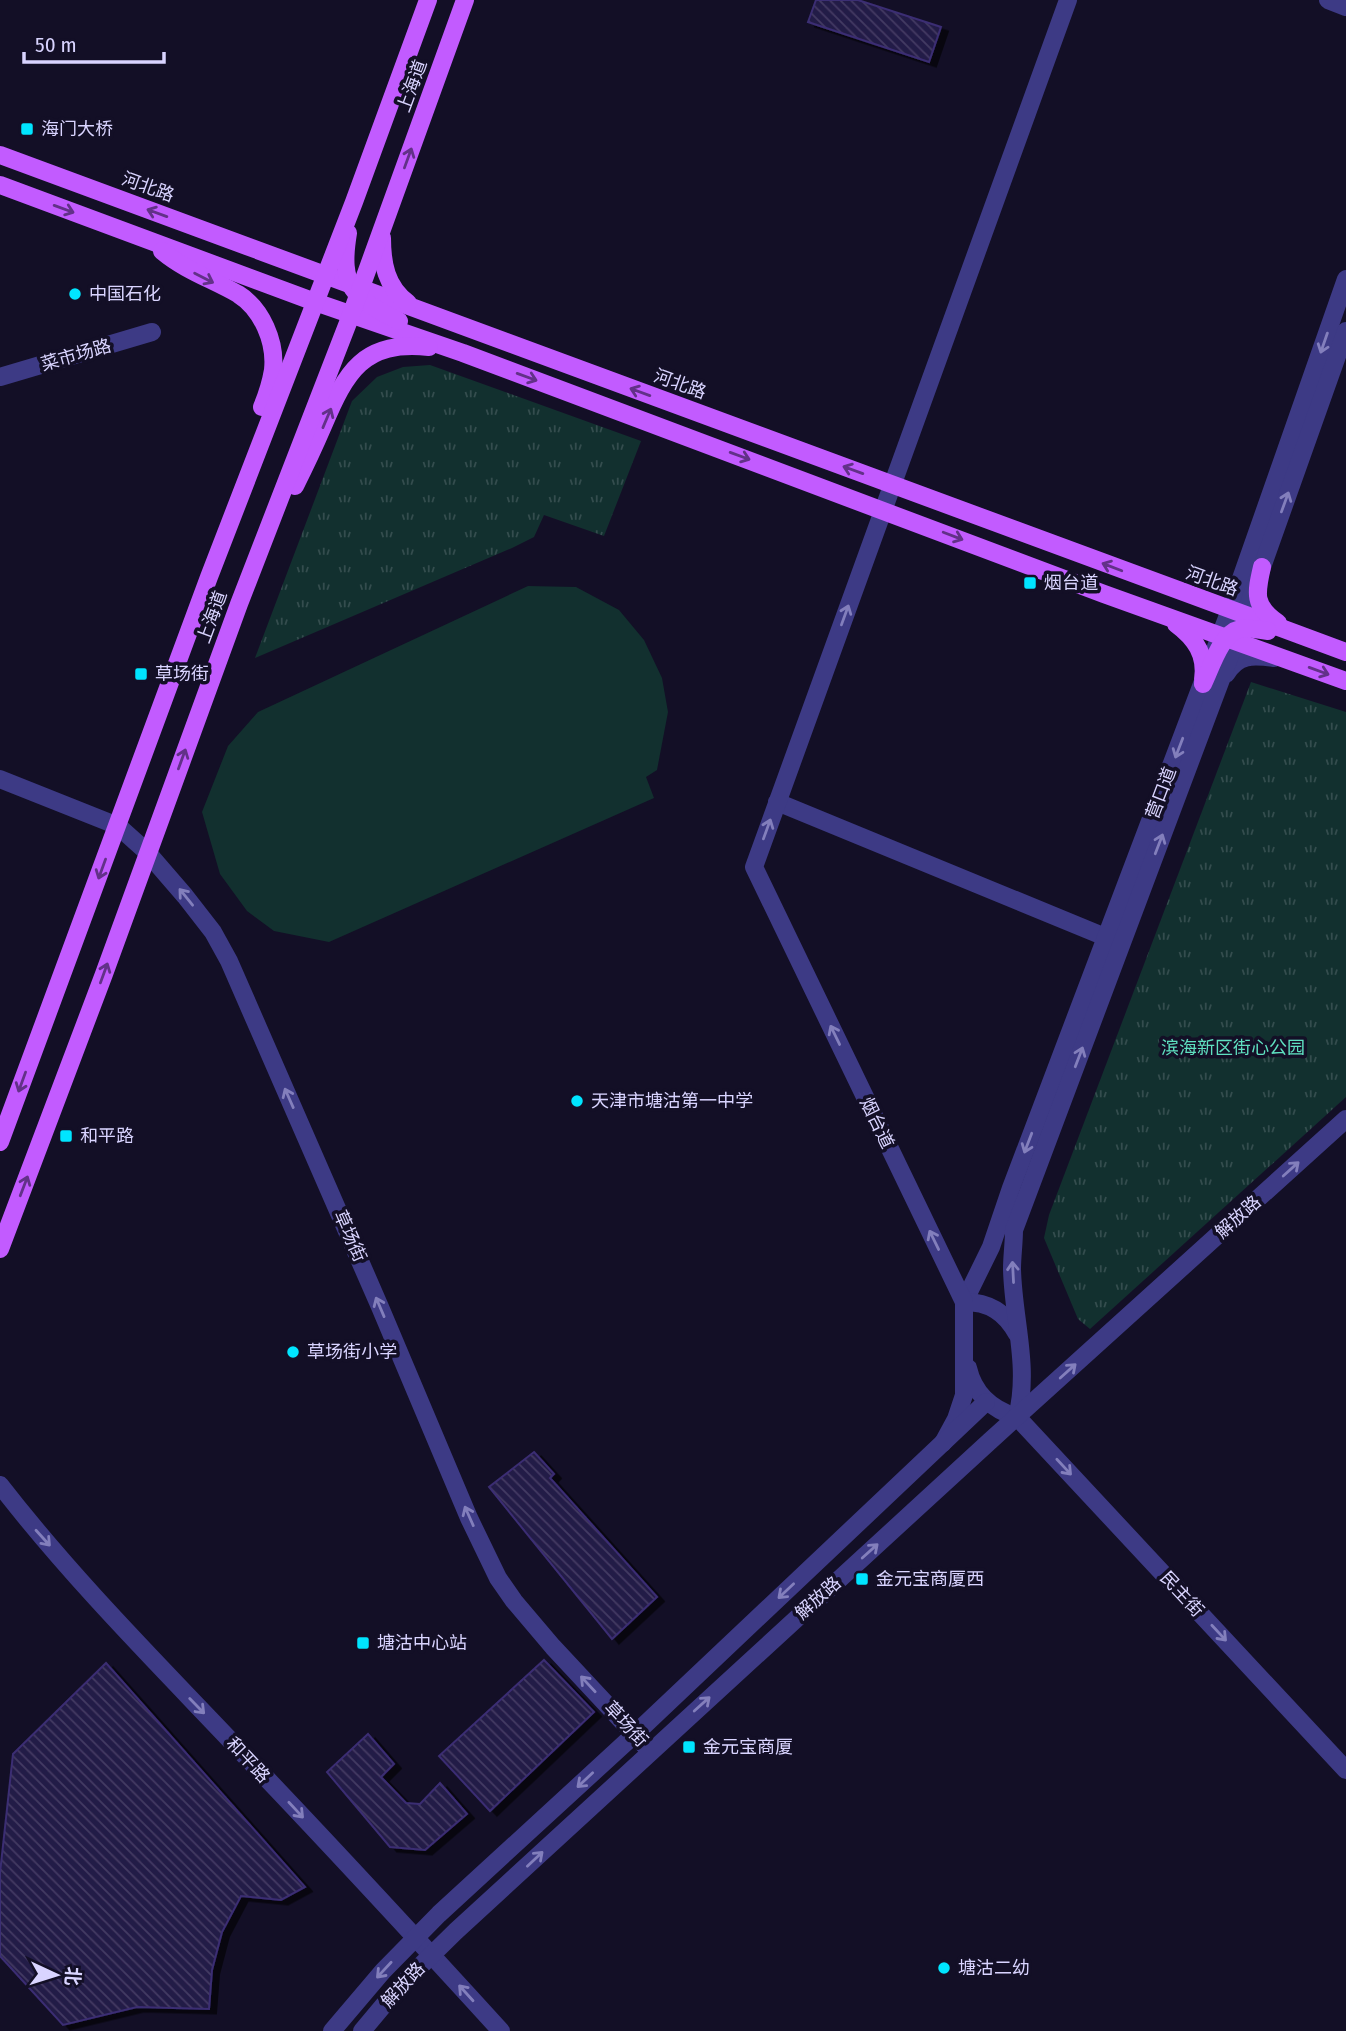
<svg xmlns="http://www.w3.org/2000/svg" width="1346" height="2031" font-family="'Fira Sans Condensed','Noto Sans SC',sans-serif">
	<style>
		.grass { fill: #12302f }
		.park { fill: url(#park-tufts) }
		.building { fill: url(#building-back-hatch); stroke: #3b2d73; stroke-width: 2; filter: url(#shadow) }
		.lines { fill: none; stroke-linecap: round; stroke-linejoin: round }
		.minor { stroke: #3d3a85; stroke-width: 18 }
		.major { stroke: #c25bff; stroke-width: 18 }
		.oneway { stroke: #623188 }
		.oneway2 { stroke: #837fbc }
		.poi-dot { fill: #00e5ff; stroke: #130f26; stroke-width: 2.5 }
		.labels { text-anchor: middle; stroke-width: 7; stroke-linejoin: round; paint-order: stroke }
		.street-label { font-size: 18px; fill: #d9d4ff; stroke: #130f26 }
		.poi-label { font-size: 18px; fill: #d9d4ff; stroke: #130f26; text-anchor: start }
		.park-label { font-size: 18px; fill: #5fe0c0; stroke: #130f26 }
	</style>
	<defs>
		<pattern id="park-tufts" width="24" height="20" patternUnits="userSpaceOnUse" patternTransform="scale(1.75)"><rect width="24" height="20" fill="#12302f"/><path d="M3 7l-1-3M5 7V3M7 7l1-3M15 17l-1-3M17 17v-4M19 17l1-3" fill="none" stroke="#344d4e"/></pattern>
		<pattern id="building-back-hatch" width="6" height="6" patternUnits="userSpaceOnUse" patternTransform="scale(1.75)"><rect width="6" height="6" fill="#241b47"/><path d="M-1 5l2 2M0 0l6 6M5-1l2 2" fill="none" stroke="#433b63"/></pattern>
		<filter id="shadow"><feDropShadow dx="7" dy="4.5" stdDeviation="0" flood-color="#0009"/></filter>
	</defs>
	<rect width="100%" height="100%" fill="#130f26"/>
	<path class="grass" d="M 528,586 L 576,587 L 619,610 L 644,640 L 662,678 L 668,712 L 657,770 L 646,777 L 654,798 L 329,942 L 274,931 L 247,911 L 220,874 L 202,812 L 228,746 L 258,712 Z"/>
	<g class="park">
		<path d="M 430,365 L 641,441 L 604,536 L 544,515 L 534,537 L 512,548 L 255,658 L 352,401 L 377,377 L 403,367 Z"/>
		<path d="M 1251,682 L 1346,712 L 1346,1097 L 1090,1329 L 1078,1319 L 1044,1238 L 1049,1215 Z"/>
	</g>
	<g class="building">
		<path d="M 816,0 L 858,0 L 941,27 L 929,62 L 808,22 Z"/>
		<path d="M 534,1452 L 554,1474 L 550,1478 L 657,1597 L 612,1639 L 489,1487 Z"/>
		<path d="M 544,1660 L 594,1712 L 490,1811 L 439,1756 Z"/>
		<path d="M 106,1663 L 305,1887 L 281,1900 L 241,1896 L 222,1932 L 212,1970 L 209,2009 L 137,2007 L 63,2025 L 0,1956 L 0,1873 L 13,1754 Z"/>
		<path d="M 368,1734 L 394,1764 L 381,1777 L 406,1803 L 420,1804 L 440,1783 L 467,1814 L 425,1850 L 390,1847 L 327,1772 Z"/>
	</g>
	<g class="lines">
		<g class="minor">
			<path d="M 1328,0 L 1346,7"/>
			<path d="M 0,377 L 152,332"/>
			<path d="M 1226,674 C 1238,654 1253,655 1274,658"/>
			<path d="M 0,779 L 118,826 L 147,852 L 185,896 L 213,932 L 229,961 L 380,1307 L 469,1518 L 498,1578 L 514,1601 L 553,1647 L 650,1751"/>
			<path d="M 777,802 L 1115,941"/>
			<path d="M 964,1302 L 991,1247 L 1011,1188 L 1230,610 L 1346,279"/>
			<path d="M 964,1302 C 989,1302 1005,1312 1017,1334"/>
			<path d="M 968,1368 C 974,1394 993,1410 1017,1417"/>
			<path d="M 1017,1417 C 1030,1367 1013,1319 1012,1269 C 1012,1256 1014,1243 1014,1230 L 1240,629 L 1346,331"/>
			<path d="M 1017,1417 L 1346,1770"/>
			<path d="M 943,1443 L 956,1419 L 964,1395 L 964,1302 L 754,867 L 1068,0"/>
			<path d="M 0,1485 C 76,1583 164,1670 249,1760 C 334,1849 418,1940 501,2031"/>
			<path d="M 332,2031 L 383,1971 L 439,1914 L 635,1734 L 986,1402"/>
			<path d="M 362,2031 L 398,1988 L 456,1931 L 990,1441 L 1346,1119"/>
		</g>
		<g class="major">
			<path d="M 0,155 L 1346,652"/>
			<path d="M 0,185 L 315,302 L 463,353 L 1104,594 L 1346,681"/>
			<path d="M 348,233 C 339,287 353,298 399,321"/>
			<path d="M 382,238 C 382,263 386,287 408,303"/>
			<path d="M 162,251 C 186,271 212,279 238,294 C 262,309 276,342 273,370 C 271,382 267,395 262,407"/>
			<path d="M 295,486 C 305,466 314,447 323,426 C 346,372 363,340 429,347"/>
			<path d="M 1262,567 C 1256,593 1253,606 1278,623"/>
			<path d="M 1176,624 C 1195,638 1207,655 1203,680"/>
			<path d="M 1203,684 C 1211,668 1221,633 1240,629 C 1248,627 1259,630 1268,631"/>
			<path d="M 0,1142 L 209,577 L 354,202 L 428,0"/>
			<path d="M 0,1249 L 104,974 L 239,604 L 351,315 L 465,0"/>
		</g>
	</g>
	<defs><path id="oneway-shaft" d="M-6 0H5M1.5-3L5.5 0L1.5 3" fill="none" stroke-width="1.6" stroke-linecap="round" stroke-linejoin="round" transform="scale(1.75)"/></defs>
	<g class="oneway">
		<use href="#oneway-shaft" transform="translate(408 158) rotate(-70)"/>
		<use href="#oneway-shaft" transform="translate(64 209) rotate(20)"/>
		<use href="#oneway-shaft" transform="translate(157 213) rotate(-160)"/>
		<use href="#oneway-shaft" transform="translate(204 278) rotate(27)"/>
		<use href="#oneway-shaft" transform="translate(527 377) rotate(20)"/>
		<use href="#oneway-shaft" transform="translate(640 392) rotate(-160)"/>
		<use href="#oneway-shaft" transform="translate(327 418) rotate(-67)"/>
		<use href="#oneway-shaft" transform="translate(740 456) rotate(20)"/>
		<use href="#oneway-shaft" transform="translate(853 470) rotate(-160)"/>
		<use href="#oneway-shaft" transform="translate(953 536) rotate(21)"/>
		<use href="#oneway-shaft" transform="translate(1112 567) rotate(-159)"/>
		<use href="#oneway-shaft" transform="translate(1319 671) rotate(20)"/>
		<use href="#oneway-shaft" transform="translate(182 759) rotate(-70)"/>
		<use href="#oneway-shaft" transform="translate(102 869) rotate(110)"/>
		<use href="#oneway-shaft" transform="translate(104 973) rotate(-70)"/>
		<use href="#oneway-shaft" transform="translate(22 1082) rotate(110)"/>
		<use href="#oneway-shaft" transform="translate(24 1186) rotate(-69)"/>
	</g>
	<g class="oneway2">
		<use href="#oneway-shaft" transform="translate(1324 343) rotate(109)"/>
		<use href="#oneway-shaft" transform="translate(1285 502) rotate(-70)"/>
		<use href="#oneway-shaft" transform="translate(845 615) rotate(-70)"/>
		<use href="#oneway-shaft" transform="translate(1179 748) rotate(111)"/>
		<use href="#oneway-shaft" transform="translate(767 829) rotate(-70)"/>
		<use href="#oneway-shaft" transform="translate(1159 844) rotate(-69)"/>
		<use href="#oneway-shaft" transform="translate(186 897) rotate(-129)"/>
		<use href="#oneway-shaft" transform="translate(835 1035) rotate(-116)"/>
		<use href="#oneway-shaft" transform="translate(1079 1057) rotate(-69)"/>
		<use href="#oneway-shaft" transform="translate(289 1098) rotate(-114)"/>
		<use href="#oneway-shaft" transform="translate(1028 1143) rotate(111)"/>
		<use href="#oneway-shaft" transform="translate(1291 1169) rotate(-42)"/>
		<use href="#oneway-shaft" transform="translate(934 1240) rotate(-116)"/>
		<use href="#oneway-shaft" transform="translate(1013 1272) rotate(-93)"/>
		<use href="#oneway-shaft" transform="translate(380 1307) rotate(-113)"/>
		<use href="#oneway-shaft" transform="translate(1068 1371) rotate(-42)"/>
		<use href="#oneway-shaft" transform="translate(1064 1467) rotate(47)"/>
		<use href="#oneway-shaft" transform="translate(469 1516) rotate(-114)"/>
		<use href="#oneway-shaft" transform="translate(43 1538) rotate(48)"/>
		<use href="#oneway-shaft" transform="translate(870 1551) rotate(-42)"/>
		<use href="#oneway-shaft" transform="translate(786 1591) rotate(137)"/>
		<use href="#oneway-shaft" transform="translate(1219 1633) rotate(47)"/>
		<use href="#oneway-shaft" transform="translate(588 1684) rotate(-133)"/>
		<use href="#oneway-shaft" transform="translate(702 1704) rotate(-42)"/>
		<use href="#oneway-shaft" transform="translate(197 1706) rotate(46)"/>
		<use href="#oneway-shaft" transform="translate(585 1780) rotate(137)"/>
		<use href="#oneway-shaft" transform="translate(296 1810) rotate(47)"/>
		<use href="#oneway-shaft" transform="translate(535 1859) rotate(-43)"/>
		<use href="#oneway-shaft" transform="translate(384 1970) rotate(133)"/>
		<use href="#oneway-shaft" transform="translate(466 1993) rotate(-132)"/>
	</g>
	<g class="poi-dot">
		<rect x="20" y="122" width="14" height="14" rx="3.5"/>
		<circle cx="75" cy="294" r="7"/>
		<rect x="1023" y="576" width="14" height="14" rx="3.5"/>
		<rect x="134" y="667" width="14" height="14" rx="3.5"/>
		<circle cx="577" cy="1101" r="7"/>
		<rect x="59" y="1129" width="14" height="14" rx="3.5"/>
		<circle cx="293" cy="1352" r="7"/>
		<rect x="855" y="1572" width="14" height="14" rx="3.5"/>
		<rect x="356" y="1636" width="14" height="14" rx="3.5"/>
		<rect x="682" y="1740" width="14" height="14" rx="3.5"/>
		<circle cx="944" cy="1968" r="7"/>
	</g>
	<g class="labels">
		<g class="street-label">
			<text transform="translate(412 86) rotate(-70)" y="6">上海道</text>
			<text transform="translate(148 187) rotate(20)" y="6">河北路</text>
			<text transform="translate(76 355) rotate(-16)" y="6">菜市场路</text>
			<text transform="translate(680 384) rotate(20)" y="6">河北路</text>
			<text transform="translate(1212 581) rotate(20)" y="6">河北路</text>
			<text transform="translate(212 617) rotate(-70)" y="6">上海道</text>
			<text transform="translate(1161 793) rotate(-69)" y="6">营口道</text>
			<text transform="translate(877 1123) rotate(64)" y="6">烟台道</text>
			<text transform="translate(1238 1217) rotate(-42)" y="6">解放路</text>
			<text transform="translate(350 1236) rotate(66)" y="6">草场街</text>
			<text transform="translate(1182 1594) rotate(47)" y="6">民主街</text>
			<text transform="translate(818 1598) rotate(-42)" y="6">解放路</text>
			<text transform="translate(626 1724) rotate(47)" y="6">草场街</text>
			<text transform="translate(248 1760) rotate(47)" y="6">和平路</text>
			<text transform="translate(403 1985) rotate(-47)" y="6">解放路</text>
		</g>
		<g class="poi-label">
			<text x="41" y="135">海门大桥</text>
			<text x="89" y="300">中国石化</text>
			<text x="1044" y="589">烟台道</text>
			<text x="155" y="680">草场街</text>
			<text x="591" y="1107">天津市塘沽第一中学</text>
			<text x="80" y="1142">和平路</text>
			<text x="307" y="1358">草场街小学</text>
			<text x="876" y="1585">金元宝商厦西</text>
			<text x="377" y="1649">塘沽中心站</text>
			<text x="703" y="1753">金元宝商厦</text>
			<text x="958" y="1974">塘沽二幼</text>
		</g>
		<g class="park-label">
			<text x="1233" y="1054">滨海新区街心公园</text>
		</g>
	</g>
	<g transform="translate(56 1975) rotate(94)" stroke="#130f26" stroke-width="5" paint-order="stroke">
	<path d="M0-5L12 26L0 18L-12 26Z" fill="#d9d4ff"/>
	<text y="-10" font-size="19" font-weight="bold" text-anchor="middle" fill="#d9d4ff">北</text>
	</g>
	<path d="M24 52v10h140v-10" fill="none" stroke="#d9d4ff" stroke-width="3.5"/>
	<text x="35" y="52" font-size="21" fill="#d9d4ff" stroke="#130f26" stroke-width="5" paint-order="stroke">50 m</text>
</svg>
